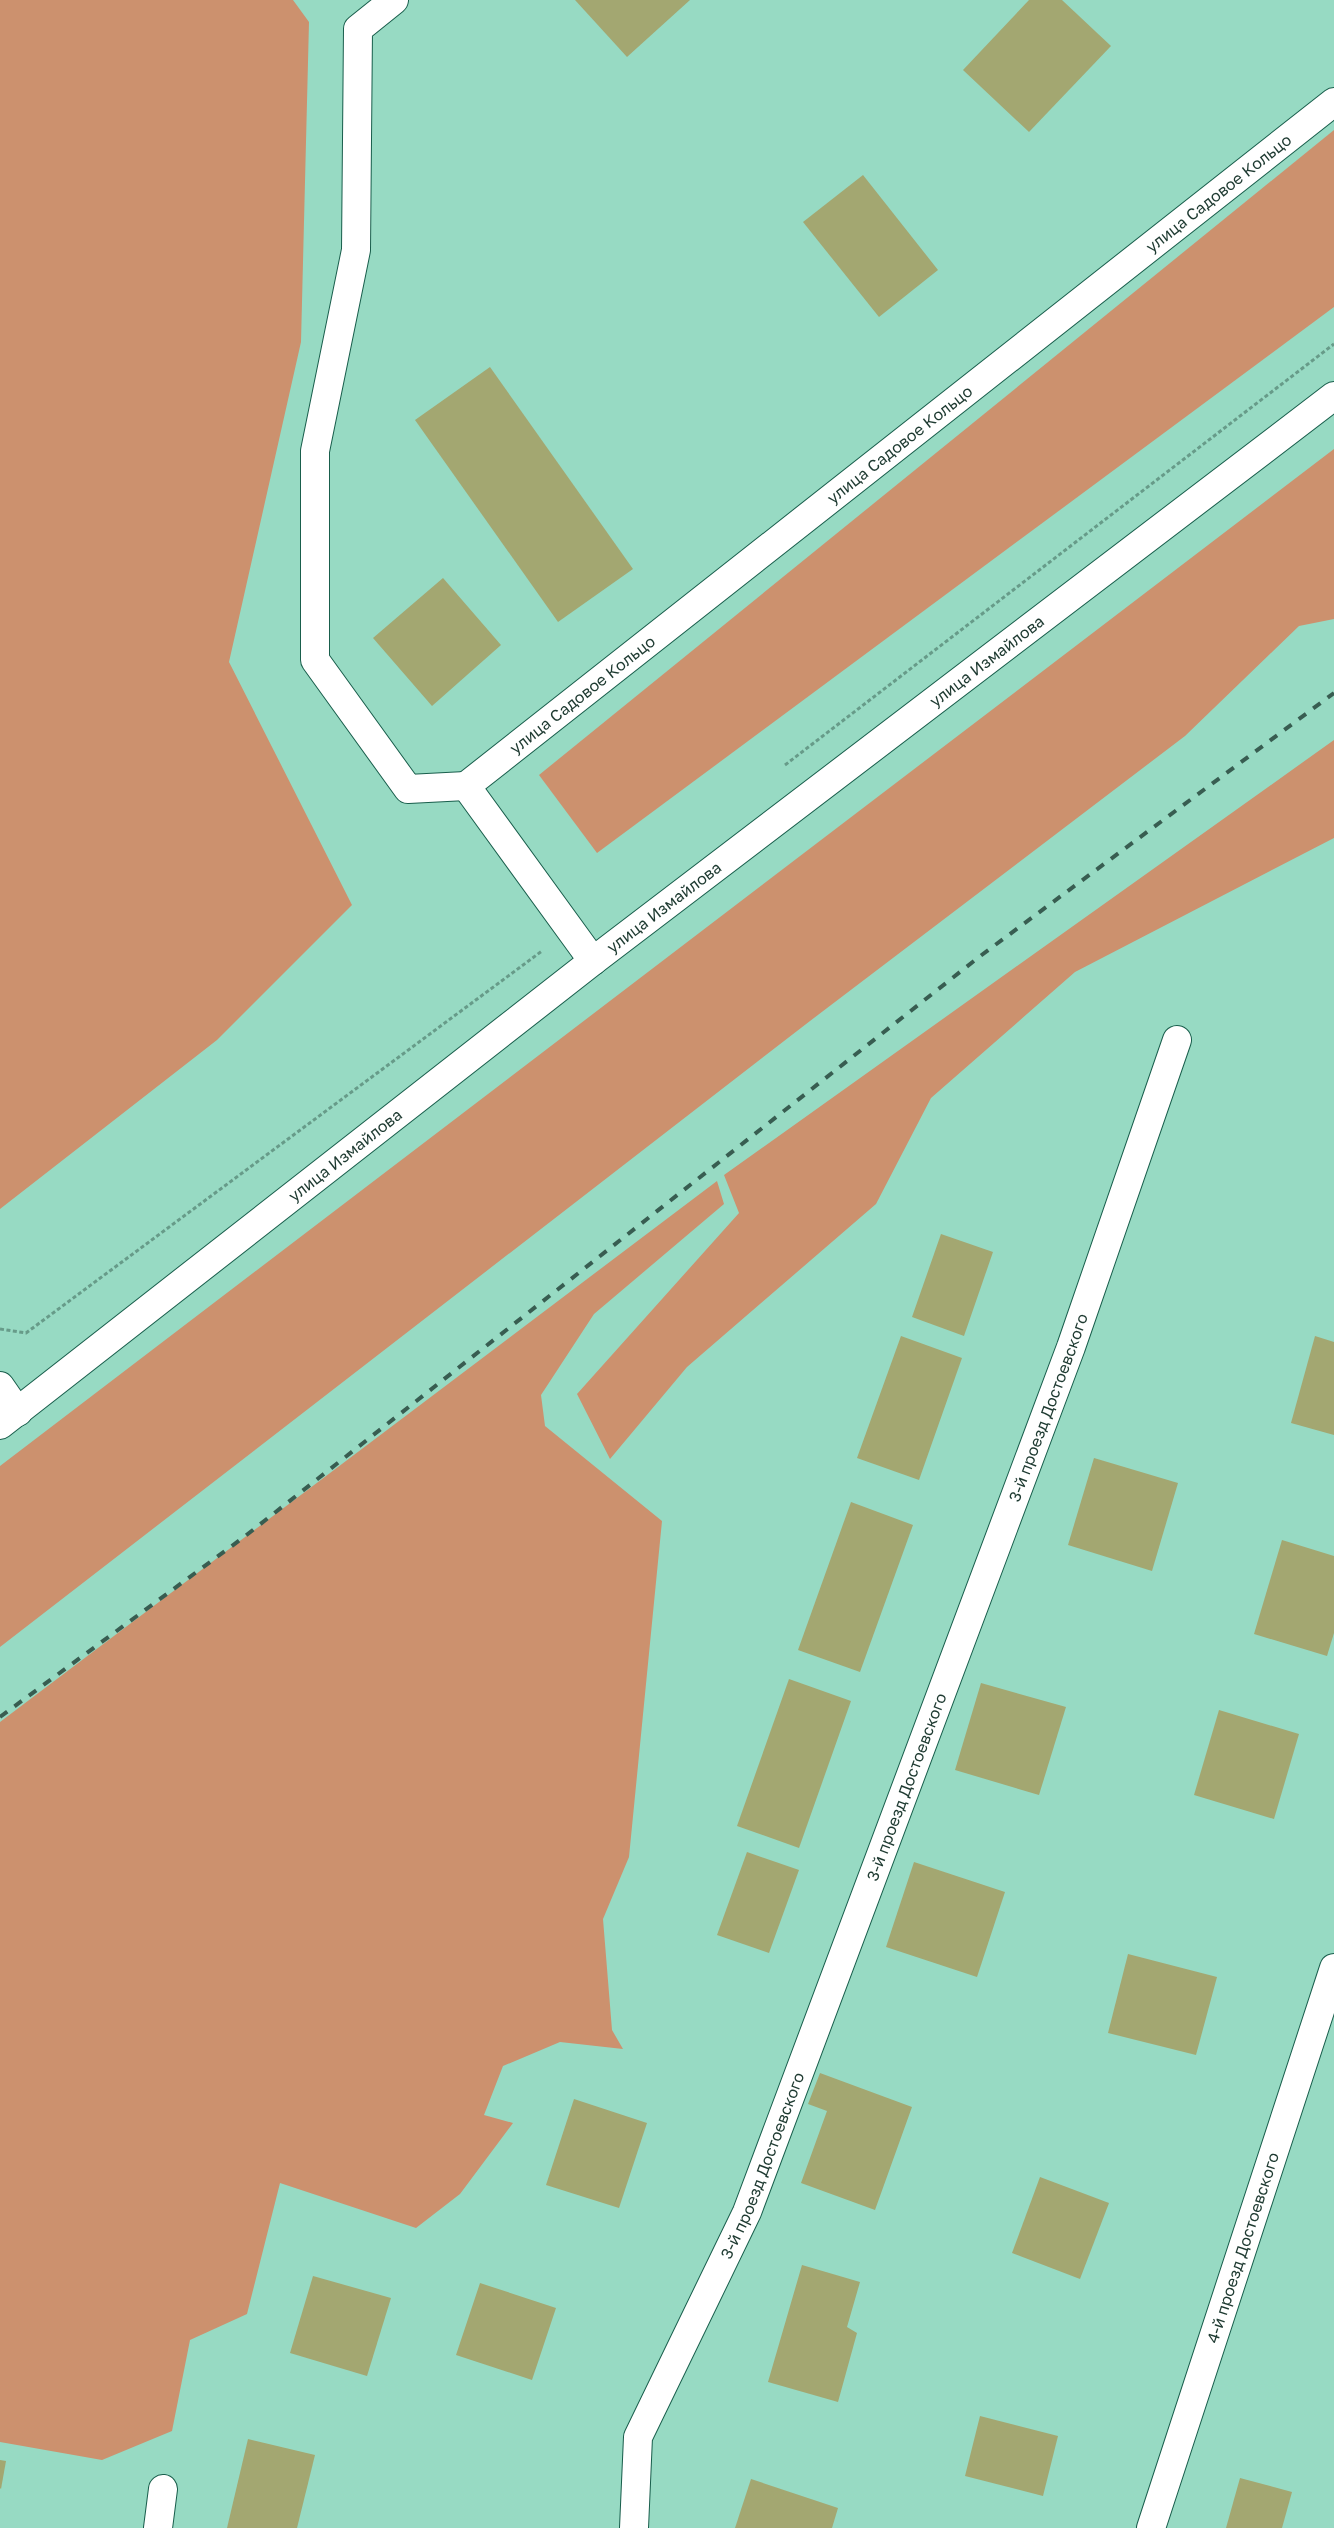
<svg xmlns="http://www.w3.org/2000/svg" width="1334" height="2528" font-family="'Golos Text',sans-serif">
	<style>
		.green { fill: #cc916e }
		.building { fill: #a3a771 }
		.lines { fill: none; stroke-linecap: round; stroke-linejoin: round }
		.minor-casing { stroke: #195e4c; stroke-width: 30 }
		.major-casing { stroke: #195e4c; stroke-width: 30 }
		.path { stroke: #679b89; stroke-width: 3; stroke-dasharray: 4 2.5; stroke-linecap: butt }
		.minor { stroke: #fff; stroke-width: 28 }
		.major { stroke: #fff; stroke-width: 28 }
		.rail { stroke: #385d51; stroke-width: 4; stroke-dasharray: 9 9; stroke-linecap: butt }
		.labels { text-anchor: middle; stroke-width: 4; stroke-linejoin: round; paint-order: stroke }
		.street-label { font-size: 16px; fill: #1e3a31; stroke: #a4e7d0 }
	</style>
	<rect width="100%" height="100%" fill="#97dac3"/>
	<g class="green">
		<path d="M 0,0 L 293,0 L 309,22 L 301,342 L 229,662 L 352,905 L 217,1040 L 0,1209 Z"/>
		<path d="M 1334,130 L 1334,307 L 597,853 L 539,775 Z"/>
		<path d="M 1334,449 L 1334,619 L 1299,626 L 1185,736 L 810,1021 L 0,1647 L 0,1466 Z"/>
		<path d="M 1334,740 L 1334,838 L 1075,972 L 931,1098 L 876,1204 L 687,1367 L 610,1459 L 577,1394 L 739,1213 L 724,1175 Z"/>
		<path d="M 717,1181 L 724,1204 L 594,1314 L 541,1395 L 545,1426 L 662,1521 L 629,1857 L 603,1919 L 612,2030 L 623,2049 L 560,2042 L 503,2066 L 484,2115 L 513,2123 L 460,2194 L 416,2228 L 280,2183 L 247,2314 L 190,2340 L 172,2431 L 102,2460 L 0,2442 L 0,1722 Z"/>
	</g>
	<g class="building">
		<path d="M 575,0 L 690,0 L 627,57 Z"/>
		<path d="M 1029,0 L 1062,0 L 1111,46 L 1029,132 L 963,70 Z"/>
		<path d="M 863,175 L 938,270 L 879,317 L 803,222 Z"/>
		<path d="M 490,367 L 633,569 L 558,622 L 415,420 Z"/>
		<path d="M 443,578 L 501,645 L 432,706 L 373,638 Z"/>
		<path d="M 941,1234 L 993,1252 L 964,1336 L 912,1317 Z"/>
		<path d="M 901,1336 L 962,1358 L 919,1480 L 857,1458 Z"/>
		<path d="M 1315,1336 L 1334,1342 L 1334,1435 L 1291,1423 Z"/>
		<path d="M 1094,1458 L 1178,1483 L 1152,1571 L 1068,1545 Z"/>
		<path d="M 851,1502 L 913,1525 L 860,1672 L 798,1650 Z"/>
		<path d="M 1282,1540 L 1334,1556 L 1334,1633 L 1327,1656 L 1254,1634 Z"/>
		<path d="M 789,1679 L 851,1701 L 799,1848 L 737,1826 Z"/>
		<path d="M 981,1683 L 1066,1707 L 1039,1795 L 955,1770 Z"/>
		<path d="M 1219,1710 L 1299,1734 L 1274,1819 L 1194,1795 Z"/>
		<path d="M 747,1852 L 799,1870 L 769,1953 L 717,1935 Z"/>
		<path d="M 914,1862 L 1005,1892 L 977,1977 L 886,1947 Z"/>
		<path d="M 1128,1954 L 1217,1977 L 1196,2055 L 1108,2033 Z"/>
		<path d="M 820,2073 L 912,2107 L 875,2210 L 801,2183 L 827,2111 L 808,2104 Z"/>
		<path d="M 574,2099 L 647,2123 L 619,2208 L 546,2185 Z"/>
		<path d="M 1040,2177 L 1109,2203 L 1080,2279 L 1012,2253 Z"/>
		<path d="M 802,2265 L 860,2282 L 847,2327 L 857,2333 L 838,2402 L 768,2382 Z"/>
		<path d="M 313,2276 L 391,2298 L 367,2376 L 290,2353 Z"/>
		<path d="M 480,2283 L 556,2308 L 532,2380 L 456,2355 Z"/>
		<path d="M 980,2416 L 1058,2436 L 1043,2496 L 965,2476 Z"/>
		<path d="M 248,2439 L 315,2455 L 297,2528 L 227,2528 Z"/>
		<path d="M 0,2460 L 6,2461 L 1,2489 L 0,2488 Z"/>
		<path d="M 1240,2478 L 1292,2492 L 1282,2528 L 1226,2528 Z"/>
		<path d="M 751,2479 L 838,2508 L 832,2528 L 735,2528 Z"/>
	</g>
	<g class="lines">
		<g class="minor-casing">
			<g id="minor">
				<path d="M 394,0 L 358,29 L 356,250 L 315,451 L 315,660 L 408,789 L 466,786"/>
				<path id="s1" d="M 466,786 L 1334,102"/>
				<path d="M 466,786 L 593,961"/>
				<path d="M 0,1386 L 18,1412"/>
				<path d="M 158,2528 L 163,2489"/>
				<path id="s2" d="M 634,2528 L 638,2437 L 747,2212 L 1071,1347 L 1177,1040"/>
				<path id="s3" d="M 1151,2528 L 1334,1968"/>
			</g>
		</g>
		<g class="major-casing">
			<g id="major">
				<path id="s4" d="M 0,1425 L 593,961 L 1334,396"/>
			</g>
		</g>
		<g class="path">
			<path d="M 785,765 L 1334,344"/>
			<path d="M 0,1329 L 26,1333 L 542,951"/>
		</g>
		<use href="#minor" class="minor"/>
		<use href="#major" class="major"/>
		<path class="rail" d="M 0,1717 L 244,1537 L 979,957 L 1334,693"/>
	</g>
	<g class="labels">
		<g class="street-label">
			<text dy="6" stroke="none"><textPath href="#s1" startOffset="958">улица Садовое Кольцо</textPath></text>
			<text dy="6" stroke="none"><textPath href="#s1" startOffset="552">улица Садовое Кольцо</textPath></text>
			<text dy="6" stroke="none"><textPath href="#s4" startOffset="1248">улица Измайлова</textPath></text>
			<text dy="6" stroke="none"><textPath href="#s1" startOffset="148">улица Садовое Кольцо</textPath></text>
			<text dy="6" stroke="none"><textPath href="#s4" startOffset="842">улица Измайлова</textPath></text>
			<text dy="6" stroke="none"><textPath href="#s4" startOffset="438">улица Измайлова</textPath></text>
			<text dy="6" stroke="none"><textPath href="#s2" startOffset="1200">3-й проезд Достоевского</textPath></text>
			<text dy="6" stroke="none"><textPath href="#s2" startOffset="795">3-й проезд Достоевского</textPath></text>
			<text dy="6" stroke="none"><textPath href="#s2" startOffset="390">3-й проезд Достоевского</textPath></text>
			<text dy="6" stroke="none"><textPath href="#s3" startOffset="295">4-й проезд Достоевского</textPath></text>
		</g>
	</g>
</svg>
